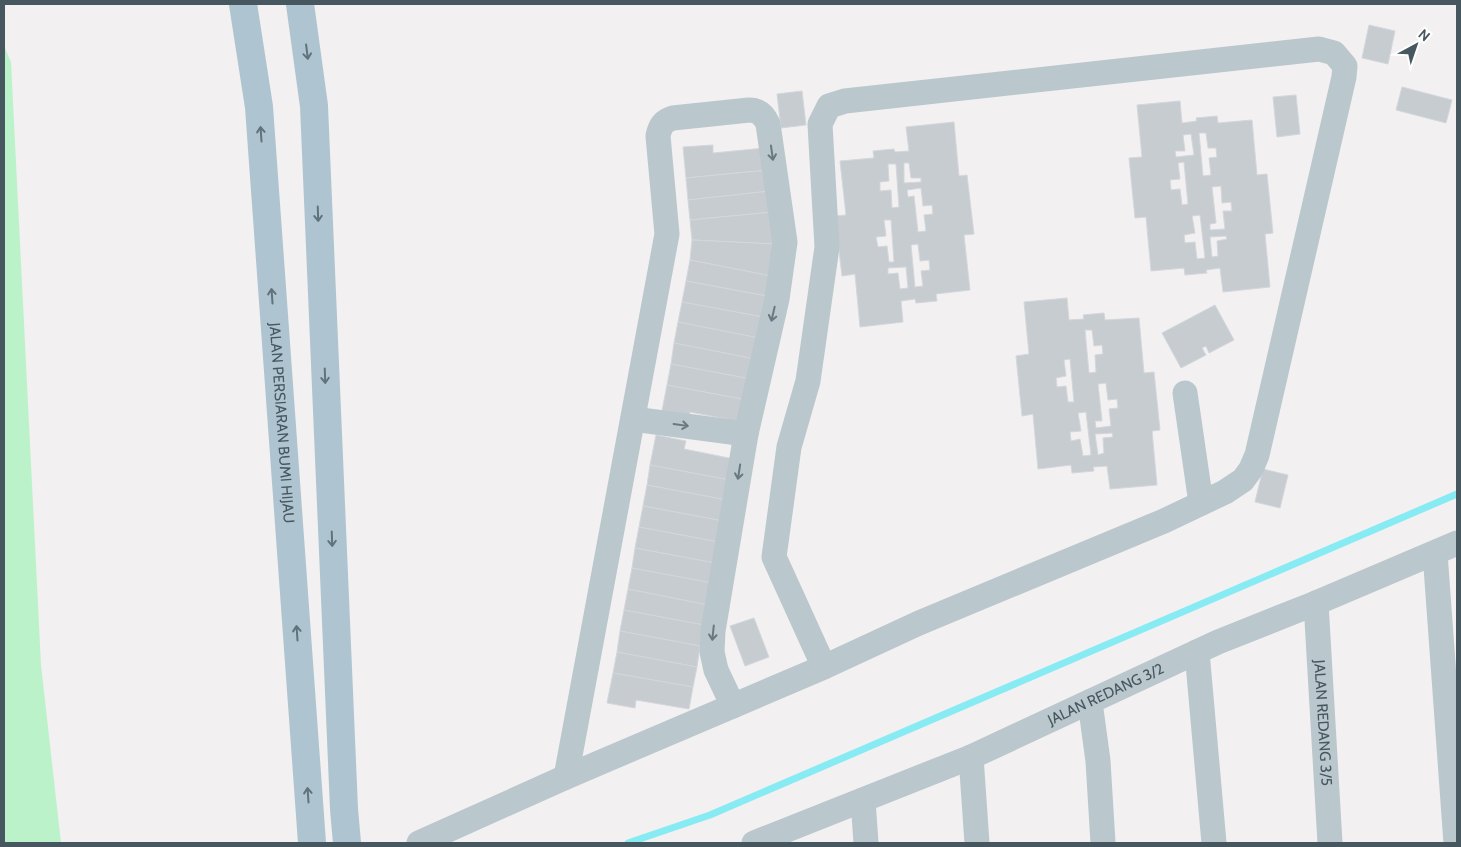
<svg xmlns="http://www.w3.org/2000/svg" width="1461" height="847" font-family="Cabin,sans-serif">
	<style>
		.green { fill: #bcf2c9 }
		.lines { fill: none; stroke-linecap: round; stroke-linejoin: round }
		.stream { stroke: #86ebf2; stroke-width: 7 }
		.building { fill: #c6ccd0; stroke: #d3d7dc; fill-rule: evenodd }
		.minor { stroke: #bac7cd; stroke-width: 25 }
		.major { stroke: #aec4d0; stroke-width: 28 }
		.oneway { stroke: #60727b }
		.oneway2 { stroke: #697980 }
		.labels { text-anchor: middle; stroke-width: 5; stroke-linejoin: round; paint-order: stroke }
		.street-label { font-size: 15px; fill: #46575f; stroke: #fff }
	</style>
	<rect width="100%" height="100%" fill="#f2f0f0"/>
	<path class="green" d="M 4,46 L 11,62 L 41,665 L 61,843 L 4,843 Z"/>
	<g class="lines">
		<path class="stream" d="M 628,843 L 710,815 L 1457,494"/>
	</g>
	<g class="building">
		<path d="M 1369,25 L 1395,31 L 1388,64 L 1362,58 Z"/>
		<path d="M 1402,87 L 1452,100 L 1446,123 L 1396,110 Z"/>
		<path d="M 802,91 L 806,125 L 781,128 L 777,94 Z"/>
		<path d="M 1296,95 L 1300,134 L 1277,137 L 1273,97 Z"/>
		<path d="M 1180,101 L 1182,123 L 1197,121 L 1196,118 L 1217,116 L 1218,123 L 1252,120 L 1257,175 L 1267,174 L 1273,233 L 1265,234 L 1270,287 L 1223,292 L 1220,268 L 1206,270 L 1207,273 L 1185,275 L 1184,268 L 1151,271 L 1146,217 L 1135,218 L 1129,158 L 1142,157 L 1137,105 ZM 1199,133 L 1206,133 L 1208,148 L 1216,148 L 1217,157 L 1209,158 L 1211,175 L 1203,176 ZM 1191,134 L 1194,155 L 1176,157 L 1175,151 L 1185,151 L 1183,135 ZM 1184,162 L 1188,204 L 1182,205 L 1180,189 L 1171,190 L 1170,180 L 1180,179 L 1178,163 ZM 1221,186 L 1222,203 L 1231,202 L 1232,211 L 1223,211 L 1225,229 L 1210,230 L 1210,224 L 1216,223 L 1212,187 ZM 1200,215 L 1205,258 L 1197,259 L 1195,242 L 1185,243 L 1184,235 L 1195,233 L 1192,216 ZM 1226,236 L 1227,239 L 1217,241 L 1218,256 L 1212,257 L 1210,237 Z"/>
		<path d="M 954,122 L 959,176 L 967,175 L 974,234 L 964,235 L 970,290 L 936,294 L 937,301 L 916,303 L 915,299 L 901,301 L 903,322 L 860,327 L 855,274 L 842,276 L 835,216 L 846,215 L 840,161 L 874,158 L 873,151 L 894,149 L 895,152 L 909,151 L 906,127 ZM 904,163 L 909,163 L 911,178 L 921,178 L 921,182 L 904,183 ZM 888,164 L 896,164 L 899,207 L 892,208 L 891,190 L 880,191 L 880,182 L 889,181 ZM 921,188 L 923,206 L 932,205 L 933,214 L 924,215 L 926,231 L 918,232 L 914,196 L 908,197 L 907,190 ZM 884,220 L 891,220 L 894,262 L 889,262 L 887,246 L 878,247 L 876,237 L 886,236 ZM 918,244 L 920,261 L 929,260 L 930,270 L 921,271 L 923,286 L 915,287 L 911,245 ZM 906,267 L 908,288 L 900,289 L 898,273 L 888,274 L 888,268 Z"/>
		<path d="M 713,145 L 713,153 L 765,148 L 768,170 L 686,178 L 683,147 Z"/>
		<path d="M 768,170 L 770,191 L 688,200 L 686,178 Z"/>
		<path d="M 770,191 L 773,212 L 690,220 L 688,200 Z"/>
		<path d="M 773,212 L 776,244 L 692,240 L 690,220 Z"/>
		<path d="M 692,240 L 776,244 L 771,276 L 690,260 Z"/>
		<path d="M 690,260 L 771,276 L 767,296 L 686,281 Z"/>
		<path d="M 686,281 L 767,296 L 763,317 L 682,302 Z"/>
		<path d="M 1067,298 L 1069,320 L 1084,319 L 1083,315 L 1104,313 L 1105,320 L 1139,318 L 1144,373 L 1154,372 L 1160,430 L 1152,431 L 1157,485 L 1110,489 L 1107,466 L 1093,467 L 1094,471 L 1072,473 L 1071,465 L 1038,469 L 1033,414 L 1022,416 L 1016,356 L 1029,354 L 1024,302 ZM 1085,330 L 1092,330 L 1094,346 L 1102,345 L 1103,354 L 1095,355 L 1096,372 L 1089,373 ZM 1070,359 L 1074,402 L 1068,402 L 1066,386 L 1057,387 L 1056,378 L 1066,376 L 1064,360 ZM 1106,383 L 1108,400 L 1117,399 L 1118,408 L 1109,409 L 1111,426 L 1096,428 L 1095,421 L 1102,421 L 1098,384 ZM 1086,412 L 1091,455 L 1083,456 L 1080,439 L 1071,441 L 1070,432 L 1081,431 L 1078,413 ZM 1112,433 L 1113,437 L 1103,438 L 1104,453 L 1098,455 L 1095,434 Z"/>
		<path d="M 682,302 L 763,317 L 759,338 L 678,322 Z"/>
		<path d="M 1215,305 L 1234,340 L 1209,353 L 1206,346 L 1202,348 L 1206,355 L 1181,368 L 1162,333 Z"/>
		<path d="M 678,322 L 759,338 L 755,359 L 674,343 Z"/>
		<path d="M 674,343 L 755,359 L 751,379 L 671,364 Z"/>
		<path d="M 671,364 L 751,379 L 747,400 L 667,385 Z"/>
		<path d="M 667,385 L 747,400 L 743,422 L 690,412 L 688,421 L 661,416 Z"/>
		<path d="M 656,435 L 686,441 L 684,449 L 734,459 L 730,480 L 650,465 Z"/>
		<path d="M 650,465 L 730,480 L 727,500 L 647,485 Z"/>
		<path d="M 1263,469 L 1288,475 L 1280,508 L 1255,502 Z"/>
		<path d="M 647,485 L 727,500 L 723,521 L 643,506 Z"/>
		<path d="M 643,506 L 723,521 L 719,542 L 639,527 Z"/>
		<path d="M 639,527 L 719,542 L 715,563 L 635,548 Z"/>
		<path d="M 635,548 L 715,563 L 712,583 L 632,568 Z"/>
		<path d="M 632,568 L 712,583 L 708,605 L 628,589 Z"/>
		<path d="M 628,589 L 708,605 L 704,625 L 624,610 Z"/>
		<path d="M 624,610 L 704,625 L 700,646 L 620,631 Z"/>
		<path d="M 754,618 L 769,657 L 745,666 L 730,626 Z"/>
		<path d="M 620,631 L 700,646 L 697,667 L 617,652 Z"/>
		<path d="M 617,652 L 697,667 L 693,687 L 613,673 Z"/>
		<path d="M 613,673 L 693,687 L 689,709 L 636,700 L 635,708 L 607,703 Z"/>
	</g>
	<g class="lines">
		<g class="minor">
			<path d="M 1185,393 L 1201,503"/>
			<path d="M 633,419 L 746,434"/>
			<path d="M 1435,553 L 1456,843"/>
			<path id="s1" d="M 1316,603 L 1330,843"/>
			<path d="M 1197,652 L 1214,843"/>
			<path d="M 1090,702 L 1098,761 L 1103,843"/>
			<path d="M 971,757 L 977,843"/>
			<path d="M 566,777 L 667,234 L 658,136 C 660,126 663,121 673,118 L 749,110 C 759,110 764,115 768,124 L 785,242 L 777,299 L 746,434 L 713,631 L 712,652 L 716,670 L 733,706"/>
			<path d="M 863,800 L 866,843"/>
			<path d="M 419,843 L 566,777 L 824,667 L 919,623 L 1164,521 L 1225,492 L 1243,480 L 1251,469 L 1257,455 L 1344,77 L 1345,66 L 1334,53 L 1319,49 L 845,101 L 829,106 L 820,124 L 827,247 L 808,381 L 789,447 L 774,557 L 824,667"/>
			<path id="s2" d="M 754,843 L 971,757 L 1218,642 L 1316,603 L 1457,543"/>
		</g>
		<g class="major">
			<path id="s3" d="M 243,4 L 259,107 L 312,843"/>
			<path d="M 300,4 L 314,106 L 344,809 L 347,843"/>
		</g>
	</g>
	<defs><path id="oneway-shaft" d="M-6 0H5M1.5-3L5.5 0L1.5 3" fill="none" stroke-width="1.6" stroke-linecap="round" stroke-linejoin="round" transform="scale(1.25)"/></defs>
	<g class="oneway">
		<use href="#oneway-shaft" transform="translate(307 52) rotate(83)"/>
		<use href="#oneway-shaft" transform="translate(261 134) rotate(-94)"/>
		<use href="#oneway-shaft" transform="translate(318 214) rotate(88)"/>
		<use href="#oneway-shaft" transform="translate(272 296) rotate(-94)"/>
		<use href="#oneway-shaft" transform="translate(325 376) rotate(88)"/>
		<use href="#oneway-shaft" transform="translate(332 539) rotate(88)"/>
		<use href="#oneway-shaft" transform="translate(297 633) rotate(-94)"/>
		<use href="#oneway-shaft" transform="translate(308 795) rotate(-94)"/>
	</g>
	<g class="oneway2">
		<use href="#oneway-shaft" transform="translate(772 153) rotate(82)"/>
		<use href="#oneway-shaft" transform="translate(773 314) rotate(103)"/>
		<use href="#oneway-shaft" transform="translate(681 425) rotate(8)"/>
		<use href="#oneway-shaft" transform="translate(739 472) rotate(99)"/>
		<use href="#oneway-shaft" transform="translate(713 633) rotate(96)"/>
	</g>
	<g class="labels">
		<g class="street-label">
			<text dy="5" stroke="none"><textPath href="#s3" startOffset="421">JALAN PERSIARAN BUMI HIJAU</textPath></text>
			<text dy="5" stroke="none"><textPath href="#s2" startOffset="382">JALAN REDANG 3/2</textPath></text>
			<text dy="5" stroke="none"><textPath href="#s1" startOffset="120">JALAN REDANG 3/5</textPath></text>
		</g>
	</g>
	<rect width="1461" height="847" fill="none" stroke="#46575f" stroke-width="10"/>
	<g transform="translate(1416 45) rotate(40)" stroke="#ffffff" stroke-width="4" paint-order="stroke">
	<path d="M0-4L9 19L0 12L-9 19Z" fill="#46575f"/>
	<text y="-8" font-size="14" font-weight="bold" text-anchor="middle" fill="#46575f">N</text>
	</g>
</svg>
